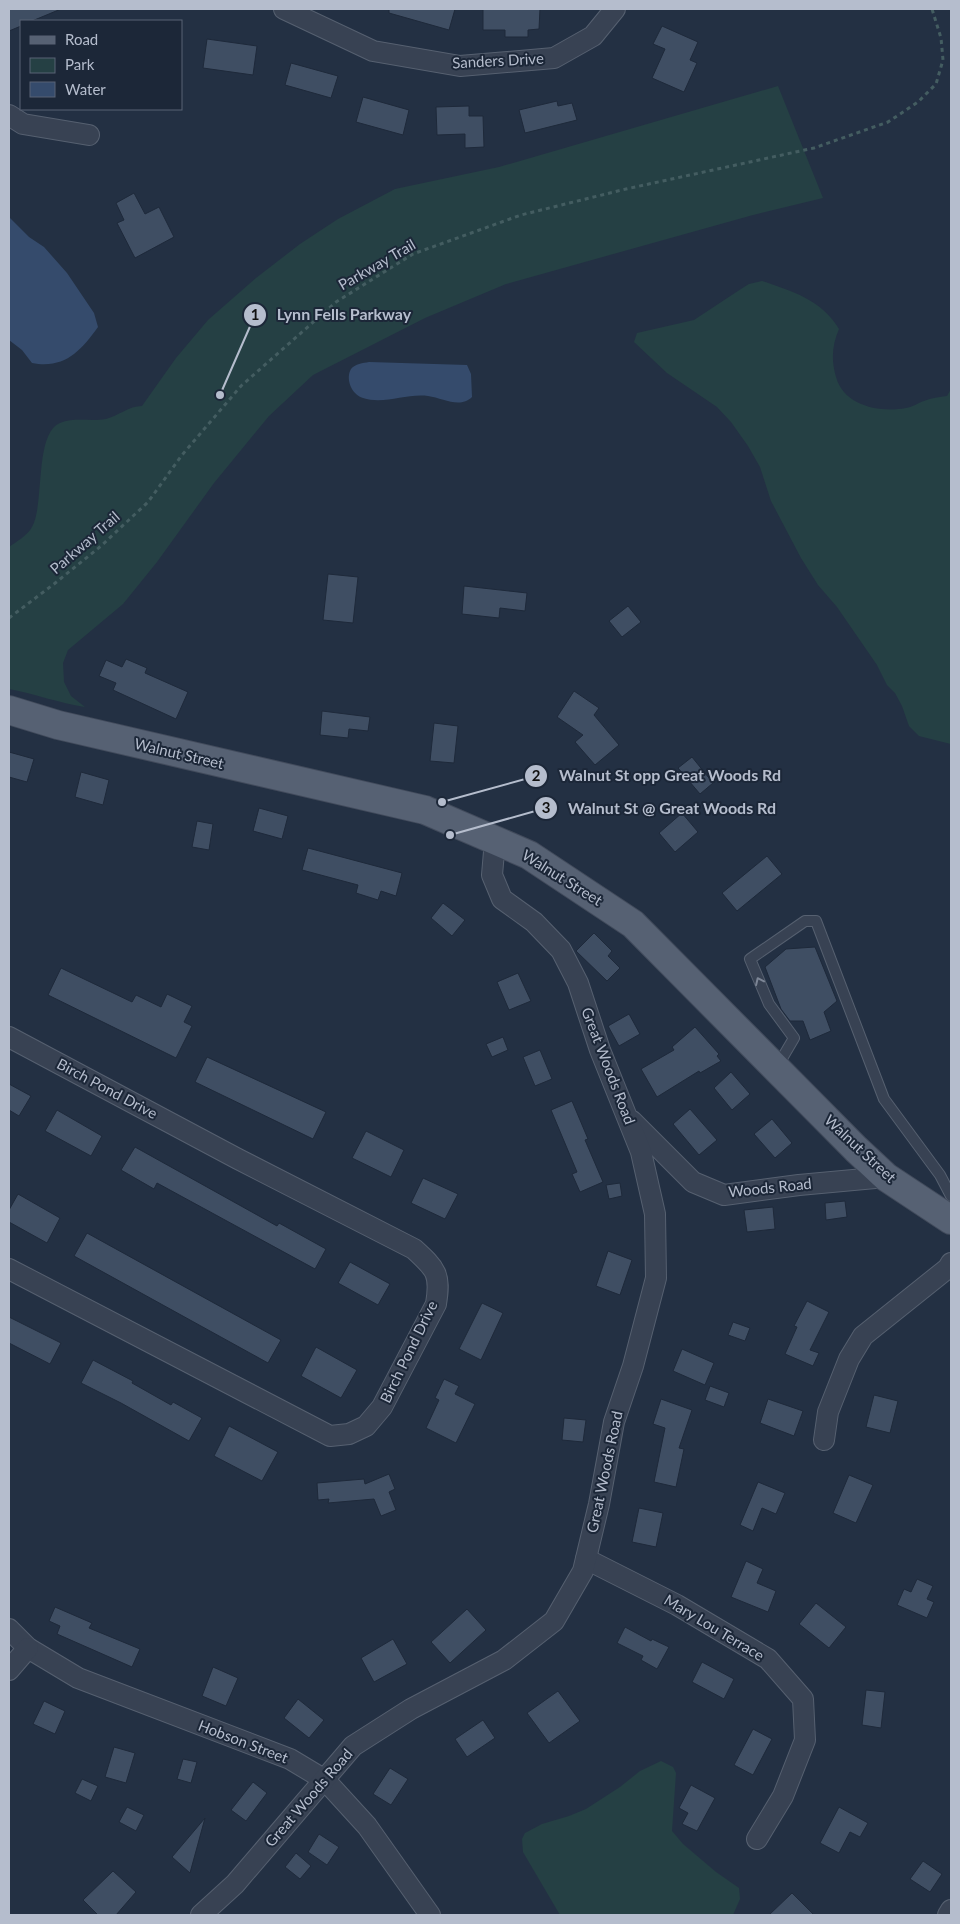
<svg xmlns="http://www.w3.org/2000/svg" width="960" height="1924" font-family="Lato,sans-serif">
	<style>
		.green { fill: #254044 }
		.water { fill: #354b6c }
		.building { fill: #3f4e63; stroke: #1e293a }
		.lines { fill: none; stroke-linecap: round; stroke-linejoin: round }
		.lane-casing { stroke: #566070; stroke-width: 12 }
		.street-casing { stroke: #566070; stroke-width: 22 }
		.primary-casing { stroke: #424b5c; stroke-width: 30 }
		.path { stroke: #445d61; stroke-width: 3; stroke-dasharray: 4 4; stroke-linecap: butt }
		.lane { stroke: #384253; stroke-width: 10 }
		.street { stroke: #384253; stroke-width: 20 }
		.primary { stroke: #566173; stroke-width: 28 }
		.oneway { stroke: #7d8696 }
		.labels { text-anchor: middle; stroke-width: 4; stroke-linejoin: round; paint-order: stroke }
		.street-label { font-size: 15px; fill: #b5bdcd; stroke: #1c2738 }
		.leader { fill: none; stroke: #b5bdcd; stroke-width: 2 }
		.callout-dot { fill: #b5bdcd; stroke: #1c2738; stroke-width: 2 }
		.mark-label { font-size: 15px; text-anchor: middle; font-weight: bold; fill: #111 }
		.callout-label { font-size: 16px; text-anchor: middle; font-weight: bold; fill: #b5bdcd; stroke: #1c2738; stroke-width: 4; stroke-linejoin: round; paint-order: stroke }
	</style>
	<rect width="100%" height="100%" fill="#233043"/>
	<g class="green">
		<path d="M 778,86 L 823,198 L 753,215 L 506,284 L 425,318 L 313,375 L 269,416 L 214,483 L 157,562 L 123,604 L 68,650 L 63,663 L 64,682 L 71,696 L 85,707 C 59,703 35,694 9,689 L 9,547 C 16,542 28,535 32,527 C 45,504 34,434 60,423 C 75,417 91,422 106,419 C 118,416 129,406 142,406 L 176,358 L 208,320 L 256,278 L 300,244 L 338,219 L 395,189 L 499,167 Z"/>
		<path d="M 762,281 C 792,291 822,300 839,329 C 832,345 831,360 836,377 C 844,406 880,413 906,408 C 913,407 918,403 924,401 C 931,398 940,397 947,396 L 951,389 L 951,744 L 919,736 L 909,726 L 902,706 L 895,693 L 887,685 L 877,665 L 837,607 L 818,585 L 801,558 L 771,501 L 760,467 L 748,446 L 731,422 L 717,407 L 667,373 L 634,342 L 637,333 L 694,320 L 741,289 L 749,284 Z"/>
		<path d="M 661,1761 L 673,1767 L 676,1773 L 672,1831 L 683,1844 L 716,1872 L 739,1888 L 740,1899 L 733,1915 L 560,1915 L 523,1852 L 522,1839 L 525,1833 L 542,1824 L 569,1816 L 586,1809 L 620,1787 L 640,1771 Z"/>
	</g>
	<g class="water">
		<path d="M 9,217 L 29,237 L 44,247 L 67,273 L 94,313 L 98,327 C 80,352 64,369 32,363 L 22,350 L 9,340 Z"/>
		<path d="M 369,362 L 467,365 L 471,374 L 472,397 C 460,409 443,398 428,396 C 407,393 384,405 363,398 C 352,395 345,379 351,369 C 355,364 363,363 369,362 Z"/>
	</g>
	<g class="building">
		<path d="M 9,9 L 61,9 L 32,21 L 21,21 L 21,26 L 9,31 Z"/>
		<path d="M 389,9 L 455,9 L 449,30 L 389,13 Z"/>
		<path d="M 483,9 L 540,9 L 539,29 L 528,30 L 528,37 L 505,37 L 505,30 L 483,30 Z"/>
		<path d="M 662,26 L 698,42 L 690,60 L 697,63 L 684,92 L 652,78 L 665,49 L 653,44 Z"/>
		<path d="M 207,39 L 257,46 L 253,75 L 203,68 Z"/>
		<path d="M 291,63 L 338,76 L 331,98 L 285,85 Z"/>
		<path d="M 363,97 L 409,110 L 403,135 L 356,122 Z"/>
		<path d="M 557,101 L 558,106 L 572,103 L 577,120 L 525,133 L 519,110 Z"/>
		<path d="M 469,106 L 469,116 L 483,116 L 484,147 L 465,148 L 465,134 L 437,135 L 436,107 Z"/>
		<path d="M 134,193 L 145,214 L 159,207 L 174,237 L 135,258 L 117,223 L 124,220 L 116,203 Z"/>
		<path d="M 328,574 L 358,577 L 353,623 L 323,620 Z"/>
		<path d="M 464,586 L 527,593 L 525,611 L 500,608 L 499,618 L 462,614 Z"/>
		<path d="M 628,606 L 641,622 L 622,637 L 609,621 Z"/>
		<path d="M 126,659 L 147,668 L 145,673 L 188,692 L 176,719 L 113,690 L 116,683 L 99,676 L 106,660 L 122,667 Z"/>
		<path d="M 574,691 L 599,708 L 594,715 L 619,745 L 595,765 L 575,742 L 583,735 L 557,717 Z"/>
		<path d="M 322,711 L 370,717 L 368,731 L 349,729 L 348,738 L 320,735 Z"/>
		<path d="M 434,723 L 458,726 L 454,763 L 430,761 Z"/>
		<path d="M 9,752 L 34,759 L 27,782 L 9,777 Z"/>
		<path d="M 692,757 L 713,783 L 700,794 L 678,768 Z"/>
		<path d="M 81,772 L 109,780 L 103,805 L 75,797 Z"/>
		<path d="M 259,808 L 288,816 L 282,839 L 253,831 Z"/>
		<path d="M 682,813 L 698,832 L 675,852 L 659,833 Z"/>
		<path d="M 197,821 L 213,824 L 209,850 L 192,847 Z"/>
		<path d="M 308,848 L 402,873 L 396,896 L 381,891 L 378,900 L 356,893 L 358,885 L 302,870 Z"/>
		<path d="M 767,856 L 782,874 L 737,911 L 722,893 Z"/>
		<path d="M 443,903 L 465,920 L 452,936 L 431,918 Z"/>
		<path d="M 594,933 L 612,951 L 608,956 L 620,968 L 607,981 L 576,951 Z"/>
		<path d="M 815,947 L 837,1001 L 824,1012 L 831,1031 L 810,1040 L 803,1021 L 790,1021 L 781,1009 L 765,967 L 786,949 Z"/>
		<path d="M 61,968 L 132,1002 L 136,995 L 161,1007 L 167,994 L 192,1006 L 184,1022 L 192,1026 L 176,1058 L 48,995 Z"/>
		<path d="M 518,973 L 531,1001 L 509,1010 L 497,982 Z"/>
		<path d="M 629,1014 L 640,1034 L 619,1046 L 608,1026 Z"/>
		<path d="M 695,1027 L 719,1054 L 717,1056 L 721,1061 L 700,1073 L 699,1071 L 657,1097 L 641,1069 L 674,1050 L 672,1047 Z"/>
		<path d="M 503,1037 L 508,1050 L 492,1057 L 486,1044 Z"/>
		<path d="M 540,1050 L 552,1079 L 535,1086 L 523,1057 Z"/>
		<path d="M 207,1057 L 326,1112 L 313,1139 L 195,1082 Z"/>
		<path d="M 731,1072 L 750,1094 L 732,1110 L 714,1088 Z"/>
		<path d="M 9,1084 L 31,1096 L 19,1116 L 9,1110 Z"/>
		<path d="M 572,1101 L 588,1139 L 585,1140 L 603,1182 L 580,1192 L 572,1174 L 577,1172 L 551,1110 Z"/>
		<path d="M 690,1109 L 717,1140 L 699,1155 L 673,1124 Z"/>
		<path d="M 57,1110 L 102,1136 L 91,1156 L 45,1131 Z"/>
		<path d="M 772,1119 L 792,1143 L 775,1158 L 754,1134 Z"/>
		<path d="M 366,1131 L 404,1150 L 391,1177 L 352,1158 Z"/>
		<path d="M 135,1147 L 277,1226 L 279,1223 L 326,1249 L 315,1269 L 157,1183 L 154,1189 L 121,1170 Z"/>
		<path d="M 423,1178 L 458,1194 L 445,1219 L 411,1203 Z"/>
		<path d="M 620,1183 L 622,1196 L 609,1199 L 606,1185 Z"/>
		<path d="M 18,1194 L 60,1218 L 47,1243 L 9,1222 L 9,1210 Z"/>
		<path d="M 845,1201 L 847,1217 L 826,1220 L 825,1203 Z"/>
		<path d="M 773,1207 L 775,1229 L 747,1232 L 744,1210 Z"/>
		<path d="M 87,1233 L 281,1340 L 268,1363 L 74,1256 Z"/>
		<path d="M 608,1251 L 632,1260 L 620,1295 L 596,1286 Z"/>
		<path d="M 350,1262 L 390,1284 L 378,1305 L 338,1283 Z"/>
		<path d="M 807,1301 L 829,1312 L 810,1350 L 819,1353 L 813,1366 L 785,1354 L 797,1327 L 794,1326 Z"/>
		<path d="M 482,1303 L 503,1313 L 481,1360 L 459,1349 Z"/>
		<path d="M 9,1317 L 61,1343 L 50,1364 L 9,1343 Z"/>
		<path d="M 733,1322 L 750,1328 L 745,1341 L 728,1335 Z"/>
		<path d="M 316,1347 L 357,1370 L 341,1398 L 301,1376 Z"/>
		<path d="M 682,1349 L 714,1363 L 705,1385 L 673,1371 Z"/>
		<path d="M 93,1360 L 133,1381 L 132,1383 L 171,1405 L 173,1402 L 202,1418 L 189,1441 L 121,1403 L 81,1383 Z"/>
		<path d="M 444,1379 L 459,1386 L 455,1394 L 475,1404 L 456,1443 L 426,1428 L 439,1400 L 435,1398 Z"/>
		<path d="M 710,1386 L 729,1393 L 724,1407 L 705,1400 Z"/>
		<path d="M 874,1395 L 898,1401 L 890,1433 L 866,1427 Z"/>
		<path d="M 661,1399 L 692,1410 L 679,1448 L 684,1449 L 676,1487 L 654,1482 L 665,1428 L 653,1424 Z"/>
		<path d="M 768,1399 L 803,1411 L 794,1436 L 760,1423 Z"/>
		<path d="M 564,1418 L 586,1420 L 583,1442 L 562,1440 Z"/>
		<path d="M 229,1426 L 278,1452 L 262,1481 L 214,1456 Z"/>
		<path d="M 389,1474 L 395,1489 L 389,1492 L 396,1510 L 381,1516 L 374,1499 L 328,1503 L 329,1499 L 318,1500 L 317,1483 L 364,1479 L 365,1484 Z"/>
		<path d="M 849,1475 L 873,1485 L 856,1523 L 833,1513 Z"/>
		<path d="M 758,1482 L 785,1493 L 776,1514 L 762,1508 L 753,1531 L 740,1525 Z"/>
		<path d="M 639,1508 L 663,1513 L 656,1547 L 632,1542 Z"/>
		<path d="M 746,1561 L 763,1569 L 757,1583 L 776,1591 L 768,1612 L 731,1597 Z"/>
		<path d="M 917,1579 L 933,1586 L 927,1599 L 934,1602 L 927,1618 L 897,1605 L 904,1589 L 911,1592 Z"/>
		<path d="M 816,1603 L 846,1627 L 829,1648 L 799,1624 Z"/>
		<path d="M 55,1607 L 92,1623 L 89,1628 L 140,1649 L 132,1667 L 57,1634 L 60,1626 L 49,1621 Z"/>
		<path d="M 467,1609 L 486,1630 L 450,1663 L 431,1642 Z"/>
		<path d="M 625,1627 L 651,1641 L 652,1639 L 669,1647 L 657,1669 L 641,1660 L 643,1656 L 617,1643 Z"/>
		<path d="M 393,1639 L 407,1664 L 374,1682 L 361,1658 Z"/>
		<path d="M 702,1662 L 734,1679 L 724,1699 L 692,1682 Z"/>
		<path d="M 213,1667 L 238,1678 L 226,1706 L 202,1696 Z"/>
		<path d="M 866,1690 L 885,1692 L 881,1728 L 862,1725 Z"/>
		<path d="M 558,1691 L 580,1721 L 549,1743 L 527,1713 Z"/>
		<path d="M 298,1699 L 324,1720 L 309,1738 L 284,1718 Z"/>
		<path d="M 44,1701 L 65,1711 L 55,1734 L 33,1724 Z"/>
		<path d="M 483,1720 L 495,1738 L 467,1757 L 455,1739 Z"/>
		<path d="M 753,1729 L 772,1739 L 753,1775 L 734,1765 Z"/>
		<path d="M 114,1747 L 135,1753 L 126,1783 L 105,1777 Z"/>
		<path d="M 183,1759 L 197,1762 L 191,1783 L 177,1779 Z"/>
		<path d="M 390,1768 L 408,1779 L 391,1805 L 373,1794 Z"/>
		<path d="M 82,1779 L 98,1786 L 91,1801 L 75,1793 Z"/>
		<path d="M 253,1782 L 267,1793 L 246,1821 L 231,1810 Z"/>
		<path d="M 691,1785 L 715,1798 L 697,1831 L 682,1824 L 688,1813 L 679,1808 Z"/>
		<path d="M 127,1807 L 144,1815 L 136,1831 L 119,1822 Z"/>
		<path d="M 839,1807 L 868,1823 L 860,1837 L 850,1832 L 839,1853 L 820,1843 Z"/>
		<path d="M 205,1818 L 190,1873 L 172,1857 Z"/>
		<path d="M 319,1834 L 339,1847 L 327,1865 L 308,1852 Z"/>
		<path d="M 296,1853 L 311,1866 L 300,1879 L 285,1867 Z"/>
		<path d="M 923,1861 L 942,1874 L 930,1892 L 910,1879 Z"/>
		<path d="M 113,1871 L 136,1892 L 116,1915 L 98,1915 L 83,1900 Z"/>
		<path d="M 792,1893 L 814,1915 L 769,1915 Z"/>
	</g>
	<g class="lines">
		<g class="lane-casing">
			<path id="lane" d="M 777,1067 L 794,1038 L 769,1004 L 750,959 L 805,921 L 816,921 L 884,1099 L 940,1175 L 951,1196"/>
		</g>
		<g class="street-casing">
			<g id="street">
				<path d="M 284,9 L 373,51 L 460,66 L 554,58 L 593,36 L 615,9"/>
				<path d="M 9,115 L 23,124 L 89,135"/>
				<path d="M 9,1037 L 238,1159 L 414,1249 C 436,1269 441,1274 436,1304 L 382,1407 L 366,1426 L 349,1434 L 330,1436 L 9,1269"/>
				<path d="M 632,1121 L 693,1182 L 724,1195 L 799,1185 L 886,1177"/>
				<path d="M 824,1440 L 828,1412 L 849,1359 L 863,1336 L 948,1268 L 951,1263"/>
				<path d="M 586,1559 L 677,1605 L 768,1659 L 803,1699 L 805,1740 L 783,1796 L 757,1839"/>
				<path d="M 9,1629 L 28,1648 L 78,1678 L 290,1759 L 325,1780 L 367,1826 L 430,1915"/>
				<path d="M 9,1670 L 28,1648"/>
				<path d="M 201,1915 L 235,1884 L 353,1746 L 411,1709 L 504,1660 L 554,1621 L 583,1571 L 599,1504 L 614,1422 L 633,1366 L 656,1278 L 655,1214 L 641,1152 L 600,1050 L 578,983 L 561,950 L 534,922 L 502,899 L 492,875 L 495,840"/>
				<path d="M 948,1915 L 951,1910"/>
			</g>
		</g>
		<g class="primary-casing">
			<path id="primary" d="M 9,710 L 58,725 L 425,810 L 529,855 L 633,924 L 856,1149 L 886,1177 L 951,1220"/>
		</g>
		<path class="path" d="M 9,618 L 54,584 L 101,546 L 148,502 L 182,455 L 241,386 L 336,302 L 413,254 L 521,215 L 626,189 L 814,148 L 888,122 L 918,102 L 936,84 L 943,60 L 941,38 L 932,9"/>
		<use href="#lane" class="lane"/>
		<use href="#street" class="street"/>
		<use href="#primary" class="primary"/>
	</g>
	<defs><path id="oneway-chevron" d="M-2-3.5L2.5 0L-2 3.5" fill="none" stroke-width="1.6" stroke-linecap="round" stroke-linejoin="round" transform="scale(1.25)"/></defs>
	<use class="oneway" href="#oneway-chevron" transform="translate(759 981) rotate(-115)"/>
	<g class="labels">
		<g class="street-label">
			<text transform="translate(498 61) rotate(-3)" y="5">Sanders Drive</text>
			<text transform="translate(377 265) rotate(-30)" y="5">Parkway Trail</text>
			<text transform="translate(85 543) rotate(-41)" y="5">Parkway Trail</text>
			<text transform="translate(179 754) rotate(13)" y="5">Walnut Street</text>
			<text transform="translate(562 878) rotate(32)" y="5">Walnut Street</text>
			<text transform="translate(608 1066) rotate(69)" y="5">Great Woods Road</text>
			<text transform="translate(107 1089) rotate(28)" y="5">Birch Pond Drive</text>
			<text transform="translate(860 1149) rotate(43)" y="5">Walnut Street</text>
			<text transform="translate(770 1188) rotate(-6)" y="5">Woods Road</text>
			<text transform="translate(409 1352) rotate(-64)" y="5">Birch Pond Drive</text>
			<text transform="translate(605 1472) rotate(-78)" y="5">Great Woods Road</text>
			<text transform="translate(714 1628) rotate(31)" y="5">Mary Lou Terrace</text>
			<text transform="translate(243 1742) rotate(21)" y="5">Hobson Street</text>
			<text transform="translate(309 1798) rotate(-49)" y="5">Great Woods Road</text>
		</g>
	</g>
	<path class="leader" d="M220 395L255 315M442 802L536 776M450 835L546 808"/>
	<g class="callout-dot">
		<circle cx="220" cy="395" r="5"/>
		<circle cx="442" cy="802" r="5"/>
		<circle cx="450" cy="835" r="5"/>
		<circle cx="255" cy="315" r="12"/>
		<circle cx="536" cy="776" r="12"/>
		<circle cx="546" cy="808" r="12"/>
	</g>
	<g class="mark-label">
		<text x="255" y="320">1</text>
		<text x="536" y="781">2</text>
		<text x="546" y="813">3</text>
	</g>
	<g class="callout-label">
		<text x="344" y="320">Lynn Fells Parkway</text>
		<text x="670" y="781">Walnut St opp Great Woods Rd</text>
		<text x="672" y="814">Walnut St @ Great Woods Rd</text>
	</g>
	<rect width="960" height="1924" fill="none" stroke="#b5bdcd" stroke-width="20"/>
	<rect x="20" y="20" width="162" height="90" fill="#1c2738" stroke="#596374"/>
	<rect x="30" y="36" width="25" height="8" fill="#566173" stroke="#596374"/>
	<text x="65" y="45" font-size="15" fill="#b5bdcd">Road</text>
	<rect x="30" y="58" width="25" height="15" fill="#254044" stroke="#596374"/>
	<text x="65" y="70" font-size="15" fill="#b5bdcd">Park</text>
	<rect x="30" y="82" width="25" height="15" fill="#354b6c" stroke="#596374"/>
	<text x="65" y="95" font-size="15" fill="#b5bdcd">Water</text>
</svg>
